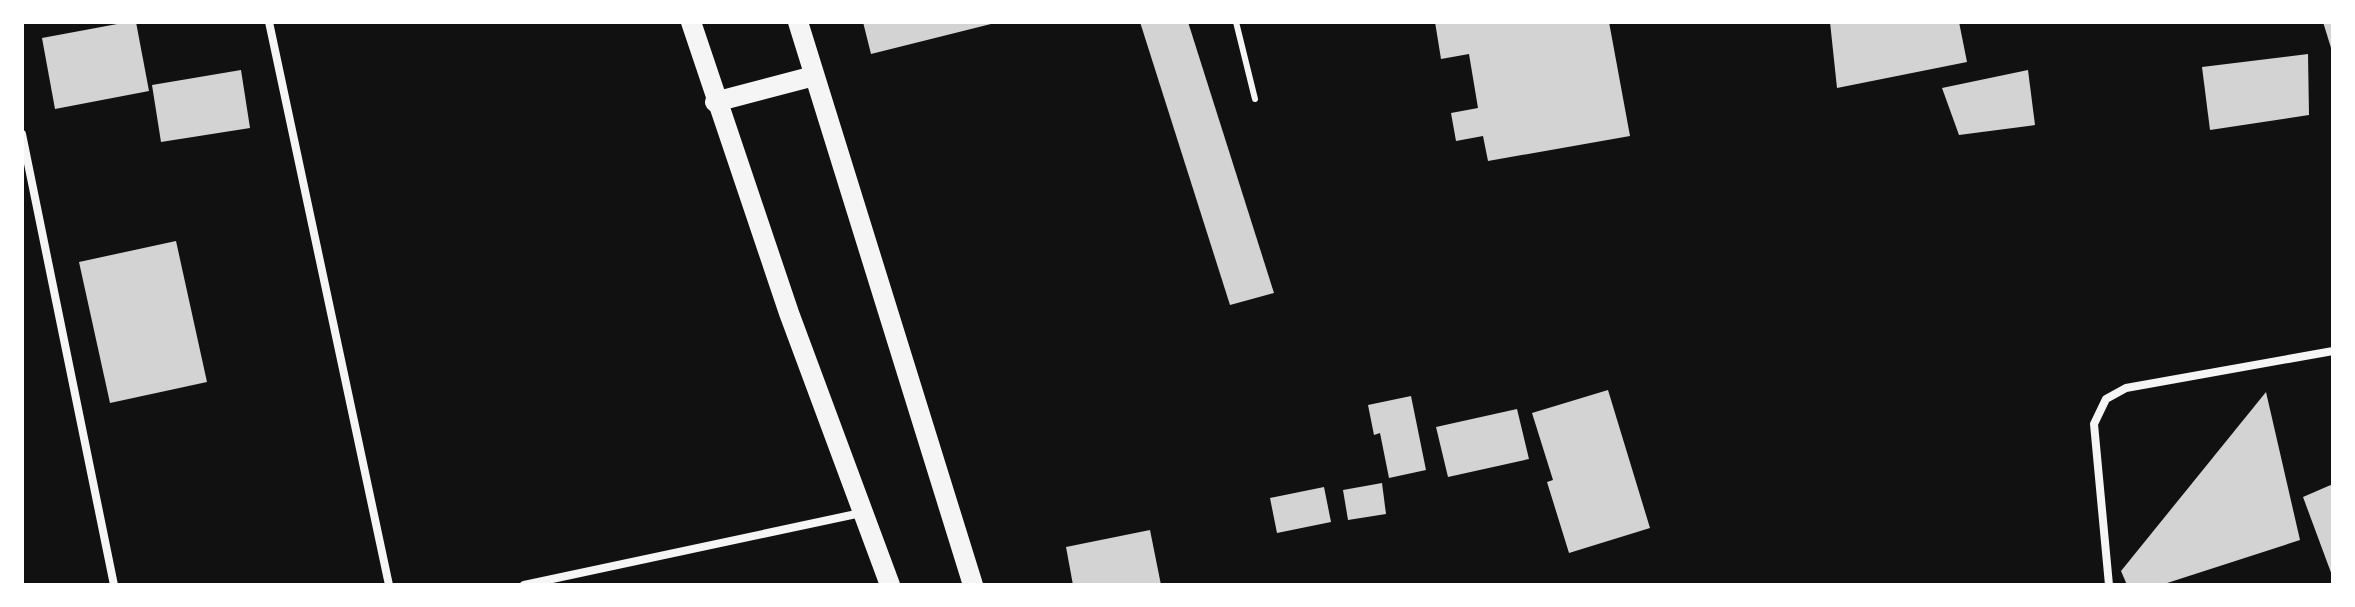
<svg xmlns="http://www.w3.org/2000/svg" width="2355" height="607" font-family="'Space Grotesk',sans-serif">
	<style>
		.building { fill: #d3d3d3 }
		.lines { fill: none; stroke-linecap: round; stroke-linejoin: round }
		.service { stroke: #f5f5f5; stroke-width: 6 }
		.minor { stroke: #f5f5f5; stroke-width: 8 }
		.primary { stroke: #f5f5f5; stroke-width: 20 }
	</style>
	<rect width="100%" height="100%" fill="#111"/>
	<g class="building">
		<path d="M 128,22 L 136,22 L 149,91 L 55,109 L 42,38 Z"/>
		<path d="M 863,22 L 995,22 L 995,23 L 871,54 Z"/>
		<path d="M 1140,22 L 1188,22 L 1274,293 L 1230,305 Z"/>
		<path d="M 1435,22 L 1609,22 L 1630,136 L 1488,161 L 1483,136 L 1456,141 L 1451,113 L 1478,108 L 1469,54 L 1441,59 Z"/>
		<path d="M 1830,22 L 1959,22 L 1967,62 L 1837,88 Z"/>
		<path d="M 2323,22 L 2333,22 L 2333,51 L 2332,51 Z"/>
		<path d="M 2308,54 L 2309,115 L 2210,130 L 2202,67 Z"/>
		<path d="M 241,70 L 250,128 L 161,142 L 152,85 Z"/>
		<path d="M 2028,70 L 2035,125 L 1959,135 L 1942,88 Z"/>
		<path d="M 176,241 L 207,382 L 110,403 L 79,262 Z"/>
		<path d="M 1608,390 L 1650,528 L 1569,553 L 1547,482 L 1553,480 L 1532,413 Z"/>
		<path d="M 2266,392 L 2300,540 L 2161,585 L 2127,585 L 2121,571 Z"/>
		<path d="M 1411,396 L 1426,470 L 1389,478 L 1380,433 L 1374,435 L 1368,405 Z"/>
		<path d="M 1517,409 L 1529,459 L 1448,477 L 1436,427 Z"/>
		<path d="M 1382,483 L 1386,514 L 1348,520 L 1343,490 Z"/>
		<path d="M 2333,484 L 2333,578 L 2303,497 Z"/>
		<path d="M 1324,487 L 1331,522 L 1277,533 L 1270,498 Z"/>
		<path d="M 1150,530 L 1161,585 L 1073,585 L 1066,547 Z"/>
	</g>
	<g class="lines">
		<path class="service" d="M 1236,22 L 1255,99"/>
		<g class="minor">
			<path d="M 269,22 L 389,585"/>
			<path d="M 22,134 L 114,585"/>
			<path d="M 524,585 L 861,513"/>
			<path d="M 2109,585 L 2094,424 L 2106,399 L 2126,388 L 2333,351"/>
		</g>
		<g class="primary">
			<path d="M 691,22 L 789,313 L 890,585"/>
			<path d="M 798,22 L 973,585"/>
			<path d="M 715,102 L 814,76"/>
		</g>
	</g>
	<rect width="2355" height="607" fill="none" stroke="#ffffff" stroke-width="48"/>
</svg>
